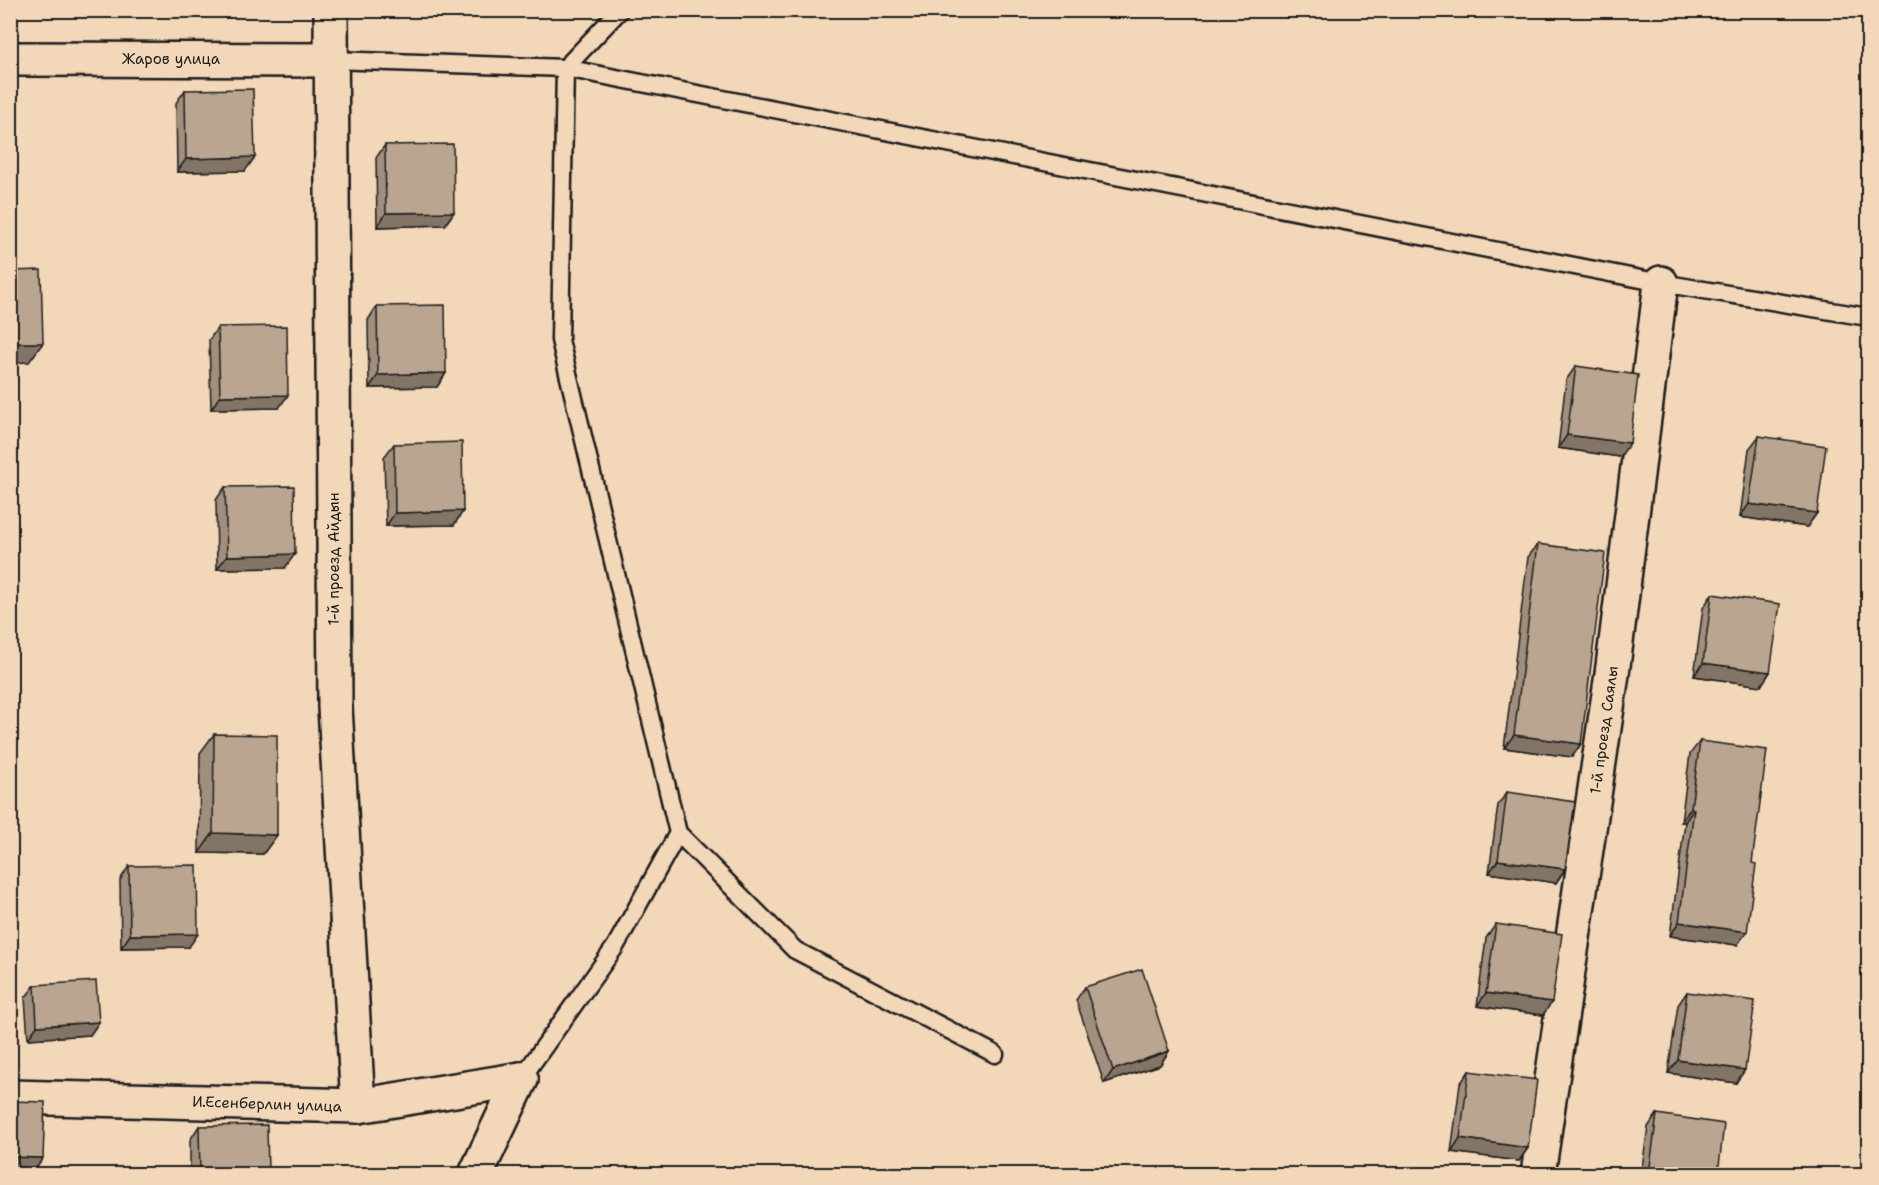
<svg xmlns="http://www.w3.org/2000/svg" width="1879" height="1185" font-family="'Shantell Sans',sans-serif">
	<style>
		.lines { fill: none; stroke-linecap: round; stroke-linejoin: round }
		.service-casing { stroke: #1c1c1c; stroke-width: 21 }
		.minor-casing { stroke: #1c1c1c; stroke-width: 38 }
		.service { stroke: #f3d7b9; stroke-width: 16 }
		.minor { stroke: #f3d7b9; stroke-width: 33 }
		.wall { fill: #a08f7c; stroke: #1c1c1c; stroke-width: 1.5 }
		.shaded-wall { fill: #827465; stroke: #1c1c1c; stroke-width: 1.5 }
		.building { fill: #baa690; stroke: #1c1c1c; stroke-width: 1.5 }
		.labels { text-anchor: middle; stroke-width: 4.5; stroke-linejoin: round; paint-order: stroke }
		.street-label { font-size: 15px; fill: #1c1c1c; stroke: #f3d7b9 }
	</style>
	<rect width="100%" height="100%" fill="#f3d7b9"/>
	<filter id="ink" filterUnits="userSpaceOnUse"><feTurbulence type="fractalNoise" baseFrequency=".0167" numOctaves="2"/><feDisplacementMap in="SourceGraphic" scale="12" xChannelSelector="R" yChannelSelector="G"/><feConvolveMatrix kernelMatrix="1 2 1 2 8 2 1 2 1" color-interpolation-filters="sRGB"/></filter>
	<g filter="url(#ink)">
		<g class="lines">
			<g class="service-casing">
				<g id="service">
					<path d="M 331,60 L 565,68 L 1661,283 L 1868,317"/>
					<path d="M 678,833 L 795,950 L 995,1054"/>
					<path d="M 521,1079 L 615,947 L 678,833 L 560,340 L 565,68 L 620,10"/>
				</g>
			</g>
			<g class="minor-casing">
				<g id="minor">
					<path d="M 331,10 L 335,707 L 358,1106"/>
					<path d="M 10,59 L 331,60"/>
					<path d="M 10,1097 L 358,1106 L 521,1079"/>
					<path d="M 476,1174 L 521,1079"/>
					<path d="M 1538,1174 L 1612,674 L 1661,283"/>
				</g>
			</g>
			<use href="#service" class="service"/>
			<use href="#minor" class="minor"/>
		</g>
		<g class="wall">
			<path d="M 185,90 L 245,171 L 177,172 L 176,103 Z"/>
			<path d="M 385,145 L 454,212 L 445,225 L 377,227 L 376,158 Z"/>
			<path d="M 377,306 L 446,373 L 437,387 L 369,388 L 368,320 Z"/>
			<path d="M 218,327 L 279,408 L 211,409 L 209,340 Z"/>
			<path d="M 1576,366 L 1620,457 L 1558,448 L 1566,380 Z"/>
			<path d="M 1759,436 L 1817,513 L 1807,527 L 1740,517 L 1749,449 Z"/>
			<path d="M 394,444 L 463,511 L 454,525 L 386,526 L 384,457 Z"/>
			<path d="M 225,487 L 285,568 L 217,569 L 216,500 Z"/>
			<path d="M 1538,544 L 1581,744 L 1572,757 L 1504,748 L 1528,557 Z"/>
			<path d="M 1712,594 L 1770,672 L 1761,686 L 1694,676 L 1703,608 Z"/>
			<path d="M 214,734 L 277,835 L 263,854 L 199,853 L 200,753 Z"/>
			<path d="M 1700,741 L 1737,945 L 1670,936 L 1685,822 L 1681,822 L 1690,754 Z"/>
			<path d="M 1507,792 L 1565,869 L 1556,883 L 1489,873 L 1498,805 Z"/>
			<path d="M 129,866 L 189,947 L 121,948 L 120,880 Z"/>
			<path d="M 1496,924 L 1543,1015 L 1477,1006 L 1486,938 Z"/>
			<path d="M 35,985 L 99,1022 L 90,1035 L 28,1039 L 25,998 Z"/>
			<path d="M 1085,987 L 1169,1051 L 1160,1065 L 1104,1083 L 1076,1000 Z"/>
			<path d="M 1687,992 L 1736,1083 L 1668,1073 L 1678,1005 Z"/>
			<path d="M 1469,1071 L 1528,1148 L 1519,1161 L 1451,1152 L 1460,1084 Z"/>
			<path d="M 1657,1114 L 1718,1174 L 1641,1174 L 1648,1127 Z"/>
			<path d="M 199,1126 L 268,1174 L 190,1174 L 190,1140 Z"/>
		</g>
		<g class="shaded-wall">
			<path d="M 255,157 L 245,171 L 177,172 L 186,159 Z"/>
			<path d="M 454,212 L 445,225 L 377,227 L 386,213 Z"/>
			<path d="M 10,343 L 43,343 L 29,362 L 10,363 Z"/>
			<path d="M 446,373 L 437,387 L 369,388 L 378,375 Z"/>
			<path d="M 288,395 L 279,408 L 211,409 L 220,396 Z"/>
			<path d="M 1567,435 L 1630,443 L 1620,457 L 1558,448 Z"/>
			<path d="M 1749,504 L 1817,513 L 1807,527 L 1740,517 Z"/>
			<path d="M 463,511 L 454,525 L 386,526 L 395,513 Z"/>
			<path d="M 295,554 L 285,568 L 217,569 L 227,556 Z"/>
			<path d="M 1703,663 L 1770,672 L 1761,686 L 1694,676 Z"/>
			<path d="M 1514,735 L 1581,744 L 1572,757 L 1504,748 Z"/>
			<path d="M 1691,808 L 1694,809 L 1685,822 L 1681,822 Z"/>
			<path d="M 213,833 L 277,835 L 263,854 L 199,853 Z"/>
			<path d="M 1498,860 L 1565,869 L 1556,883 L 1489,873 Z"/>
			<path d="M 1679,922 L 1747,932 L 1737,945 L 1670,936 Z"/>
			<path d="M 198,934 L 189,947 L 121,948 L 130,935 Z"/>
			<path d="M 1486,993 L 1552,1002 L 1543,1015 L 1477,1006 Z"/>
			<path d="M 99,1022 L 90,1035 L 28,1039 L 37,1026 Z"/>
			<path d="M 1169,1051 L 1160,1065 L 1104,1083 L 1113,1070 Z"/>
			<path d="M 1678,1060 L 1745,1070 L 1736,1083 L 1668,1073 Z"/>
			<path d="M 1460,1138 L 1528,1148 L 1519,1161 L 1451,1152 Z"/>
			<path d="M 10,1157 L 43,1158 L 32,1174 L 10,1174 Z"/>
		</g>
		<g class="building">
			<path d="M 253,89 L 255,157 L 186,159 L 185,90 Z"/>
			<path d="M 453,144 L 454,212 L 386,213 L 385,145 Z"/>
			<path d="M 41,270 L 43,343 L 10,343 L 10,271 Z"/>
			<path d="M 445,305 L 446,373 L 378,375 L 377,306 Z"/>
			<path d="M 287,326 L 288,395 L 220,396 L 218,327 Z"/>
			<path d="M 1576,366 L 1638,375 L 1630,443 L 1567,435 Z"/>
			<path d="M 1759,436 L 1826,446 L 1817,513 L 1749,504 Z"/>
			<path d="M 462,442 L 463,511 L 395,513 L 394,444 Z"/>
			<path d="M 294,486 L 295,554 L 227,556 L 225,487 Z"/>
			<path d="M 1538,544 L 1605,553 L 1581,744 L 1514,735 Z"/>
			<path d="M 1712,594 L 1780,604 L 1770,672 L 1703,663 Z"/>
			<path d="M 214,734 L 277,735 L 277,835 L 213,833 Z"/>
			<path d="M 1700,741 L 1767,750 L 1752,863 L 1756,864 L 1747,932 L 1679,922 L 1694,809 L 1691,808 Z"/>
			<path d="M 1507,792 L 1575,802 L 1565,869 L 1498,860 Z"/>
			<path d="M 197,865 L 198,934 L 130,935 L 129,866 Z"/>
			<path d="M 1496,924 L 1562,934 L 1552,1002 L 1486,993 Z"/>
			<path d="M 1142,969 L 1169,1051 L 1113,1070 L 1085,987 Z"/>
			<path d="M 96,981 L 99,1022 L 37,1026 L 35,985 Z"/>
			<path d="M 1687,992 L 1755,1001 L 1745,1070 L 1678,1060 Z"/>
			<path d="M 1469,1071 L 1537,1080 L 1528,1148 L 1460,1138 Z"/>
			<path d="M 10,1101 L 45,1102 L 43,1158 L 10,1157 Z"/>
			<path d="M 1657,1114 L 1724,1124 L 1718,1174 L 1649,1174 Z"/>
			<path d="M 267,1125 L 268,1174 L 200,1174 L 199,1126 Z"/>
		</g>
	</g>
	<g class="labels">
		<g class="street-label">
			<text x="171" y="64">Жаров улица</text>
			<text transform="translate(334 559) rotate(-90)" y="5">1-й проезд Айдын</text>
			<text transform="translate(1604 730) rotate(-82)" y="5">1-й проезд Саялы</text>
			<text transform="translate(267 1104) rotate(2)" y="5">И.Есенберлин улица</text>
		</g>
	</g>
	<rect width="1879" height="1185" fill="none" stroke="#f3d7b9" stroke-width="36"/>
	<rect x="18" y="18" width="1843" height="1149" fill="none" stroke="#1c1c1c" stroke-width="2" filter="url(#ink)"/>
</svg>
